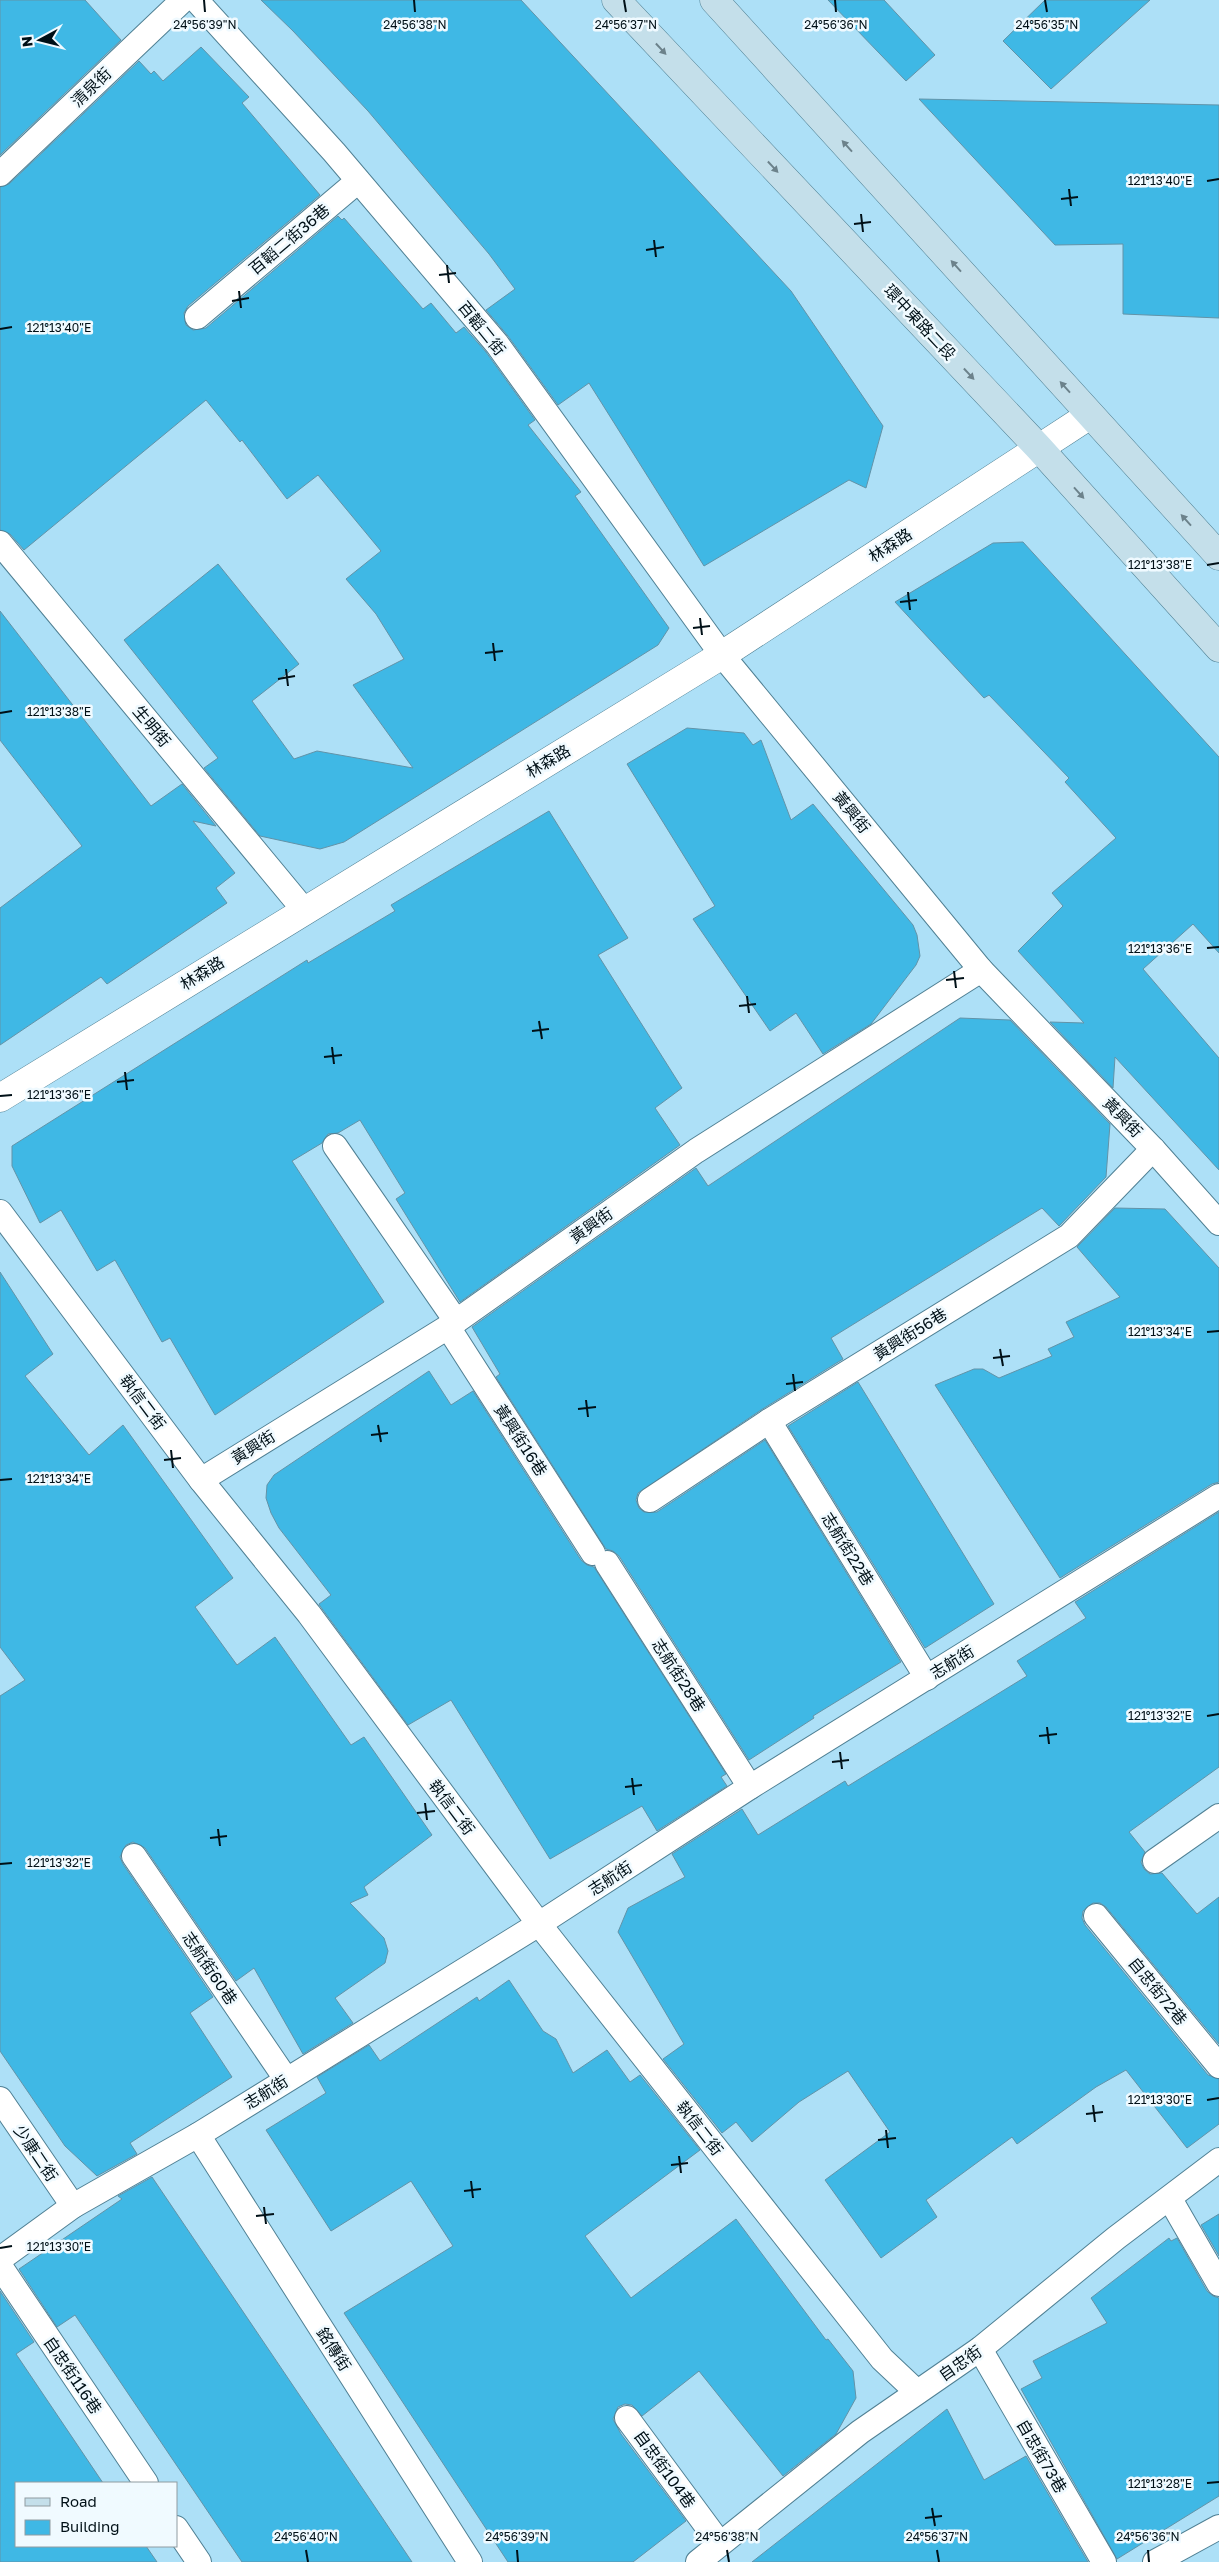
<svg xmlns="http://www.w3.org/2000/svg" width="1219" height="2562" font-family="'Golos Text','Noto Sans TC',sans-serif">
	<style>
		.building { fill: #3fb8e5; stroke: #6293a8 }
		.lines { fill: none; stroke-linecap: round; stroke-linejoin: round }
		.service-casing { stroke: #508094; stroke-width: 26 }
		.minor-casing { stroke: #508094; stroke-width: 29 }
		.secondary-casing { stroke: #508094; stroke-width: 29 }
		.service { stroke: #fff; stroke-width: 24 }
		.minor { stroke: #fff; stroke-width: 28 }
		.secondary { stroke: #c4dfea; stroke-width: 28 }
		.oneway { fill: #6c828b }
		.ticks { fill: none; stroke: #001017; stroke-width: 2 }
		.labels { text-anchor: middle; stroke-width: 5; stroke-linejoin: round; paint-order: stroke }
		.street-label { font-size: 16px; fill: #001017; stroke: #f0faff }
		.ticks-label { font-size: 12px; text-anchor: middle; fill: #001017; stroke: #f0faff; stroke-width: 5; stroke-linejoin: round; paint-order: stroke }
	</style>
	<rect width="100%" height="100%" fill="#ade0f7"/>
	<g class="building">
		<path d="M 0,0 L 85,0 L 121,40 L 0,155 Z"/>
		<path d="M 261,0 L 521,0 L 791,291 L 883,426 L 866,488 L 849,480 L 704,566 L 589,383 L 558,405 L 508,336 L 486,310 L 515,289 L 489,254 L 368,111 L 293,31 Z"/>
		<path d="M 828,0 L 884,0 L 935,55 L 906,81 Z"/>
		<path d="M 1045,0 L 1150,0 L 1051,89 L 1003,41 Z"/>
		<path d="M 201,47 L 249,97 L 242,103 L 320,195 L 188,306 L 184,313 L 186,325 L 193,330 L 206,328 L 338,216 L 342,220 L 344,218 L 423,309 L 431,303 L 456,333 L 464,327 L 486,352 L 535,420 L 528,425 L 581,492 L 575,496 L 669,628 L 658,645 L 344,842 L 320,849 L 260,836 L 204,768 L 218,758 L 124,640 L 218,564 L 299,664 L 252,701 L 294,759 L 317,751 L 413,768 L 353,685 L 404,659 L 376,614 L 346,579 L 381,551 L 318,475 L 287,499 L 242,440 L 240,442 L 206,400 L 24,550 L 10,534 L 0,530 L 0,187 L 9,184 L 139,61 L 151,74 L 154,71 L 163,81 Z"/>
		<path d="M 919,99 L 1219,105 L 1219,318 L 1123,314 L 1123,244 L 1055,245 Z"/>
		<path d="M 1023,542 L 1219,757 L 1219,953 L 1193,924 L 1143,969 L 1219,1058 L 1219,1170 L 1115,1057 L 1113,1088 L 1050,1022 L 1084,1023 L 1018,951 L 1063,906 L 1052,893 L 1116,838 L 1065,782 L 1069,778 L 989,695 L 984,698 L 895,602 L 993,543 Z"/>
		<path d="M 0,611 L 151,806 L 182,784 L 216,826 L 193,821 L 235,873 L 216,888 L 227,903 L 107,984 L 101,977 L 0,1045 L 0,908 L 82,846 L 0,740 Z"/>
		<path d="M 687,728 L 744,733 L 753,745 L 761,740 L 791,820 L 813,804 L 913,925 L 917,935 L 920,956 L 916,965 L 871,1024 L 823,1054 L 796,1013 L 770,1031 L 693,919 L 715,906 L 627,764 Z"/>
		<path d="M 549,811 L 628,938 L 598,955 L 682,1088 L 655,1108 L 680,1145 L 460,1302 L 396,1199 L 405,1193 L 360,1120 L 338,1133 L 328,1134 L 322,1143 L 292,1161 L 384,1302 L 215,1415 L 170,1338 L 162,1342 L 115,1260 L 97,1271 L 61,1210 L 40,1223 L 12,1166 L 12,1146 L 307,960 L 308,963 L 395,911 L 391,905 Z"/>
		<path d="M 960,1018 L 1010,1020 L 1110,1124 L 1106,1177 L 1059,1226 L 1042,1208 L 831,1338 L 843,1359 L 761,1410 L 638,1493 L 636,1500 L 639,1508 L 644,1512 L 657,1512 L 765,1440 L 901,1662 L 813,1716 L 814,1718 L 749,1760 L 619,1556 L 613,1551 L 606,1549 L 496,1377 L 500,1374 L 472,1327 L 696,1168 L 708,1186 Z"/>
		<path d="M 1115,1208 L 1165,1209 L 1219,1268 L 1219,1482 L 1212,1484 L 1060,1578 L 935,1385 L 974,1369 L 983,1369 L 999,1378 L 1052,1356 L 1048,1349 L 1074,1337 L 1066,1322 L 1120,1297 L 1077,1247 Z"/>
		<path d="M 0,1272 L 53,1354 L 25,1376 L 89,1455 L 123,1425 L 233,1578 L 195,1607 L 237,1665 L 275,1637 L 351,1745 L 364,1737 L 432,1835 L 364,1887 L 368,1895 L 350,1903 L 384,1938 L 388,1951 L 385,1963 L 335,1998 L 353,2023 L 303,2054 L 254,1968 L 236,1981 L 145,1848 L 133,1842 L 126,1845 L 120,1857 L 123,1864 L 213,1997 L 190,2013 L 232,2077 L 130,2143 L 137,2154 L 97,2176 L 65,2146 L 0,2051 L 0,1696 L 25,1680 L 0,1647 Z"/>
		<path d="M 429,1371 L 451,1405 L 473,1391 L 581,1560 L 587,1565 L 594,1567 L 726,1774 L 721,1777 L 727,1786 L 657,1831 L 642,1806 L 550,1859 L 451,1700 L 408,1725 L 320,1606 L 319,1604 L 331,1595 L 279,1528 L 271,1513 L 266,1498 L 267,1485 L 274,1475 Z"/>
		<path d="M 858,1382 L 994,1604 L 925,1648 L 788,1426 Z"/>
		<path d="M 1219,1512 L 1219,1767 L 1129,1832 L 1145,1852 L 1141,1862 L 1144,1869 L 1150,1874 L 1162,1873 L 1197,1914 L 1219,1897 L 1219,2044 L 1106,1907 L 1100,1903 L 1093,1903 L 1083,1911 L 1082,1918 L 1085,1925 L 1208,2075 L 1219,2079 L 1219,2124 L 1187,2148 L 1126,2070 L 1096,2087 L 1017,2144 L 1012,2137 L 926,2200 L 937,2217 L 881,2258 L 825,2180 L 890,2132 L 848,2071 L 799,2102 L 752,2142 L 736,2122 L 722,2133 L 663,2059 L 684,2044 L 618,1932 L 628,1908 L 685,1877 L 672,1854 L 742,1809 L 758,1835 L 845,1781 L 848,1786 L 1027,1676 L 1017,1661 L 1086,1618 L 1075,1602 Z"/>
		<path d="M 509,1980 L 543,2031 L 556,2039 L 573,2073 L 607,2050 L 630,2082 L 640,2075 L 700,2150 L 585,2236 L 631,2298 L 736,2219 L 826,2340 L 828,2339 L 853,2371 L 856,2398 L 836,2434 L 783,2476 L 699,2371 L 642,2416 L 632,2405 L 625,2404 L 618,2407 L 613,2419 L 621,2434 L 686,2521 L 633,2562 L 508,2562 L 344,2313 L 453,2246 L 411,2181 L 331,2231 L 266,2130 L 326,2093 L 317,2077 L 369,2045 L 380,2061 L 477,1997 L 479,2001 Z"/>
		<path d="M 152,2177 L 369,2498 L 412,2562 L 242,2562 L 75,2315 L 57,2327 L 19,2269 L 122,2199 L 118,2196 Z"/>
		<path d="M 1219,2214 L 1219,2256 L 1201,2225 Z"/>
		<path d="M 1169,2238 L 1171,2241 L 1177,2238 L 1207,2291 L 1213,2296 L 1219,2298 L 1219,2496 L 1117,2559 L 1021,2389 L 1042,2378 L 1033,2361 L 1107,2323 L 1091,2298 Z"/>
		<path d="M 0,2291 L 34,2342 L 16,2354 L 103,2483 L 16,2483 L 16,2546 L 146,2546 L 157,2562 L 0,2562 Z"/>
		<path d="M 947,2409 L 984,2480 L 1026,2456 L 1088,2562 L 752,2562 Z"/>
	</g>
	<g class="lines">
		<g class="service-casing">
			<g id="service">
				<path d="M 196,0 L 334,152 L 497,344 L 722,655 L 981,970 L 1153,1149 L 1219,1223"/>
				<path d="M 0,174 L 183,0"/>
				<path d="M 197,317 L 358,181"/>
				<path d="M 0,543 L 304,910"/>
				<path d="M 335,1146 L 456,1321"/>
				<path d="M 0,1212 L 201,1480 L 309,1614 L 539,1924 L 882,2359 L 917,2392"/>
				<path d="M 448,1327 L 593,1553"/>
				<path d="M 769,1421 L 927,1678"/>
				<path d="M 201,1480 L 448,1327 L 696,1151 L 981,970"/>
				<path d="M 650,1500 L 769,1421 L 1069,1236 L 1153,1149"/>
				<path d="M 607,1563 L 750,1787"/>
				<path d="M 134,1856 L 286,2079"/>
				<path d="M 1155,1861 L 1219,1816"/>
				<path d="M 1096,1916 L 1219,2066"/>
				<path d="M 0,2099 L 73,2206"/>
				<path d="M 198,2135 L 470,2562"/>
				<path d="M 1170,2199 L 1219,2284"/>
				<path d="M 0,2259 L 73,2206 L 198,2135 L 539,1924 L 750,1787 L 1219,1496"/>
				<path d="M 0,2266 L 146,2483"/>
				<path d="M 980,2349 L 1104,2562"/>
				<path d="M 627,2418 L 720,2544"/>
				<path d="M 176,2528 L 199,2562"/>
				<path d="M 698,2562 L 860,2432 L 980,2349 L 1116,2238 L 1219,2160"/>
				<path d="M 1155,2562 L 1219,2527"/>
			</g>
		</g>
		<g class="minor-casing">
			<path id="minor" d="M 0,1098 L 722,655 L 1090,415"/>
		</g>
		<g class="secondary-casing">
			<g id="secondary">
				<path d="M 616,0 L 1039,448 L 1219,648"/>
				<path d="M 714,0 L 1219,556"/>
			</g>
		</g>
		<use href="#service" class="service"/>
		<use href="#minor" class="minor"/>
		<use href="#secondary" class="secondary"/>
	</g>
	<defs><path id="oneway-solid" d="M-6-.8H1V-3.2L6.5 0L1 3.2V.8H-6Z" transform="scale(1.25)"/></defs>
	<g class="oneway">
		<use href="#oneway-solid" transform="translate(661 49) rotate(47)"/>
		<use href="#oneway-solid" transform="translate(847 146) rotate(-132)"/>
		<use href="#oneway-solid" transform="translate(773 167) rotate(47)"/>
		<use href="#oneway-solid" transform="translate(956 266) rotate(-132)"/>
		<use href="#oneway-solid" transform="translate(969 374) rotate(47)"/>
		<use href="#oneway-solid" transform="translate(1065 387) rotate(-132)"/>
		<use href="#oneway-solid" transform="translate(1079 493) rotate(48)"/>
		<use href="#oneway-solid" transform="translate(1186 520) rotate(-132)"/>
	</g>
	<path class="ticks" d="M 204,0 L 205,12M 414,0 L 415,12M 624,0 L 626,12M 835,0 L 836,12M 1045,0 L 1047,12M 1207,181 L 1219,179M 1069,189 L 1071,206M 1061,199 L 1078,197M 861,214 L 863,232M 854,224 L 871,222M 654,240 L 656,257M 646,250 L 664,247M 447,265 L 449,283M 439,275 L 456,273M 239,291 L 241,308M 232,301 L 249,298M 0,329 L 12,327M 1207,565 L 1219,563M 908,592 L 910,610M 900,602 L 917,600M 700,618 L 702,635M 693,628 L 710,626M 493,643 L 495,661M 485,653 L 503,651M 286,669 L 288,686M 278,679 L 295,676M 0,713 L 12,711M 1207,948 L 1219,947M 954,971 L 956,988M 946,980 L 964,978M 747,996 L 749,1013M 739,1006 L 756,1004M 539,1021 L 542,1039M 532,1031 L 549,1029M 332,1047 L 334,1064M 324,1057 L 342,1055M 125,1072 L 127,1090M 117,1082 L 134,1080M 0,1096 L 12,1095M 1207,1332 L 1219,1331M 1000,1349 L 1003,1366M 993,1358 L 1010,1356M 793,1374 L 795,1391M 786,1384 L 803,1382M 586,1400 L 588,1417M 578,1409 L 596,1407M 378,1425 L 381,1442M 371,1435 L 388,1433M 171,1450 L 173,1468M 164,1460 L 181,1458M 0,1480 L 12,1479M 1207,1716 L 1219,1714M 1047,1727 L 1049,1744M 1039,1736 L 1057,1734M 840,1752 L 842,1769M 832,1762 L 849,1760M 632,1778 L 634,1795M 625,1787 L 642,1785M 425,1803 L 427,1820M 417,1813 L 435,1811M 218,1829 L 220,1846M 210,1838 L 227,1836M 0,1864 L 12,1863M 1207,2100 L 1219,2098M 1093,2105 L 1095,2122M 1086,2114 L 1103,2112M 886,2130 L 888,2148M 878,2140 L 896,2138M 679,2156 L 681,2173M 671,2165 L 688,2163M 471,2181 L 473,2198M 464,2191 L 481,2189M 264,2207 L 266,2224M 256,2216 L 274,2214M 0,2248 L 12,2246M 1207,2483 L 1219,2482M 932,2508 L 935,2526M 925,2518 L 942,2516M 306,2550 L 308,2562M 517,2550 L 518,2562M 727,2550 L 729,2562M 937,2550 L 939,2562M 1148,2550 L 1149,2562"/>
	<g class="labels">
		<g class="street-label">
			<text transform="translate(91 87) rotate(-44)" y="6">清泉街</text>
			<text transform="translate(289 239) rotate(-40)" y="6">百韜二街36巷</text>
			<text transform="translate(920 322) rotate(47)" y="6">環中東路二段</text>
			<text transform="translate(482 328) rotate(51)" y="6">百韜二街</text>
			<text transform="translate(890 545) rotate(-33)" y="6">林森路</text>
			<text transform="translate(152 726) rotate(50)" y="6">生明街</text>
			<text transform="translate(548 761) rotate(-31)" y="6">林森路</text>
			<text transform="translate(852 812) rotate(51)" y="6">黃興街</text>
			<text transform="translate(202 973) rotate(-32)" y="6">林森路</text>
			<text transform="translate(1123 1117) rotate(46)" y="6">黃興街</text>
			<text transform="translate(591 1225) rotate(-35)" y="6">黃興街</text>
			<text transform="translate(910 1334) rotate(-32)" y="6">黃興街56巷</text>
			<text transform="translate(143 1402) rotate(53)" y="6">執信二街</text>
			<text transform="translate(521 1440) rotate(57)" y="6">黃興街16巷</text>
			<text transform="translate(253 1447) rotate(-32)" y="6">黃興街</text>
			<text transform="translate(848 1549) rotate(58)" y="6">志航街22巷</text>
			<text transform="translate(952 1662) rotate(-32)" y="6">志航街</text>
			<text transform="translate(679 1675) rotate(57)" y="6">志航街28巷</text>
			<text transform="translate(452 1807) rotate(53)" y="6">執信二街</text>
			<text transform="translate(610 1878) rotate(-33)" y="6">志航街</text>
			<text transform="translate(210 1968) rotate(56)" y="6">志航街60巷</text>
			<text transform="translate(1158 1991) rotate(51)" y="6">自忠街72巷</text>
			<text transform="translate(266 2092) rotate(-32)" y="6">志航街</text>
			<text transform="translate(700 2128) rotate(52)" y="6">執信二街</text>
			<text transform="translate(36 2153) rotate(56)" y="6">少康二街</text>
			<text transform="translate(334 2349) rotate(57)" y="6">銘傳街</text>
			<text transform="translate(960 2363) rotate(-35)" y="6">自忠街</text>
			<text transform="translate(73 2375) rotate(56)" y="6">自忠街116巷</text>
			<text transform="translate(1042 2456) rotate(60)" y="6">自忠街73巷</text>
			<text transform="translate(665 2469) rotate(54)" y="6">自忠街104巷</text>
		</g>
	</g>
	<g class="ticks-label">
		<text x="205" y="29">24°56'39"N</text>
		<text x="415" y="29">24°56'38"N</text>
		<text x="626" y="29">24°56'37"N</text>
		<text x="836" y="29">24°56'36"N</text>
		<text x="1047" y="29">24°56'35"N</text>
		<text x="1160" y="185">121°13'40"E</text>
		<text x="59" y="332">121°13'40"E</text>
		<text x="1160" y="569">121°13'38"E</text>
		<text x="59" y="716">121°13'38"E</text>
		<text x="1160" y="953">121°13'36"E</text>
		<text x="59" y="1099">121°13'36"E</text>
		<text x="1160" y="1336">121°13'34"E</text>
		<text x="59" y="1483">121°13'34"E</text>
		<text x="1160" y="1720">121°13'32"E</text>
		<text x="59" y="1867">121°13'32"E</text>
		<text x="1160" y="2104">121°13'30"E</text>
		<text x="59" y="2251">121°13'30"E</text>
		<text x="1160" y="2488">121°13'28"E</text>
		<text x="306" y="2541">24°56'40"N</text>
		<text x="517" y="2541">24°56'39"N</text>
		<text x="727" y="2541">24°56'38"N</text>
		<text x="937" y="2541">24°56'37"N</text>
		<text x="1148" y="2541">24°56'36"N</text>
	</g>
	<rect x="15" y="2482" width="162" height="65" fill="#f0faff" stroke="#909ca2"/>
	<rect x="25" y="2498" width="25" height="8" fill="#c4dfea" stroke="#909ca2"/>
	<text x="60" y="2507" font-size="15" fill="#001017">Road</text>
	<rect x="25" y="2520" width="25" height="15" fill="#3fb8e5" stroke="#909ca2"/>
	<text x="60" y="2532" font-size="15" fill="#001017">Building</text>
	<g transform="translate(40 40) rotate(263)" stroke="#f0faff" stroke-width="4" paint-order="stroke">
	<path d="M0-4L9 19L0 12L-9 19Z" fill="#001017"/>
	<text y="-8" font-size="14" font-weight="bold" text-anchor="middle" fill="#001017">N</text>
	</g>
</svg>
